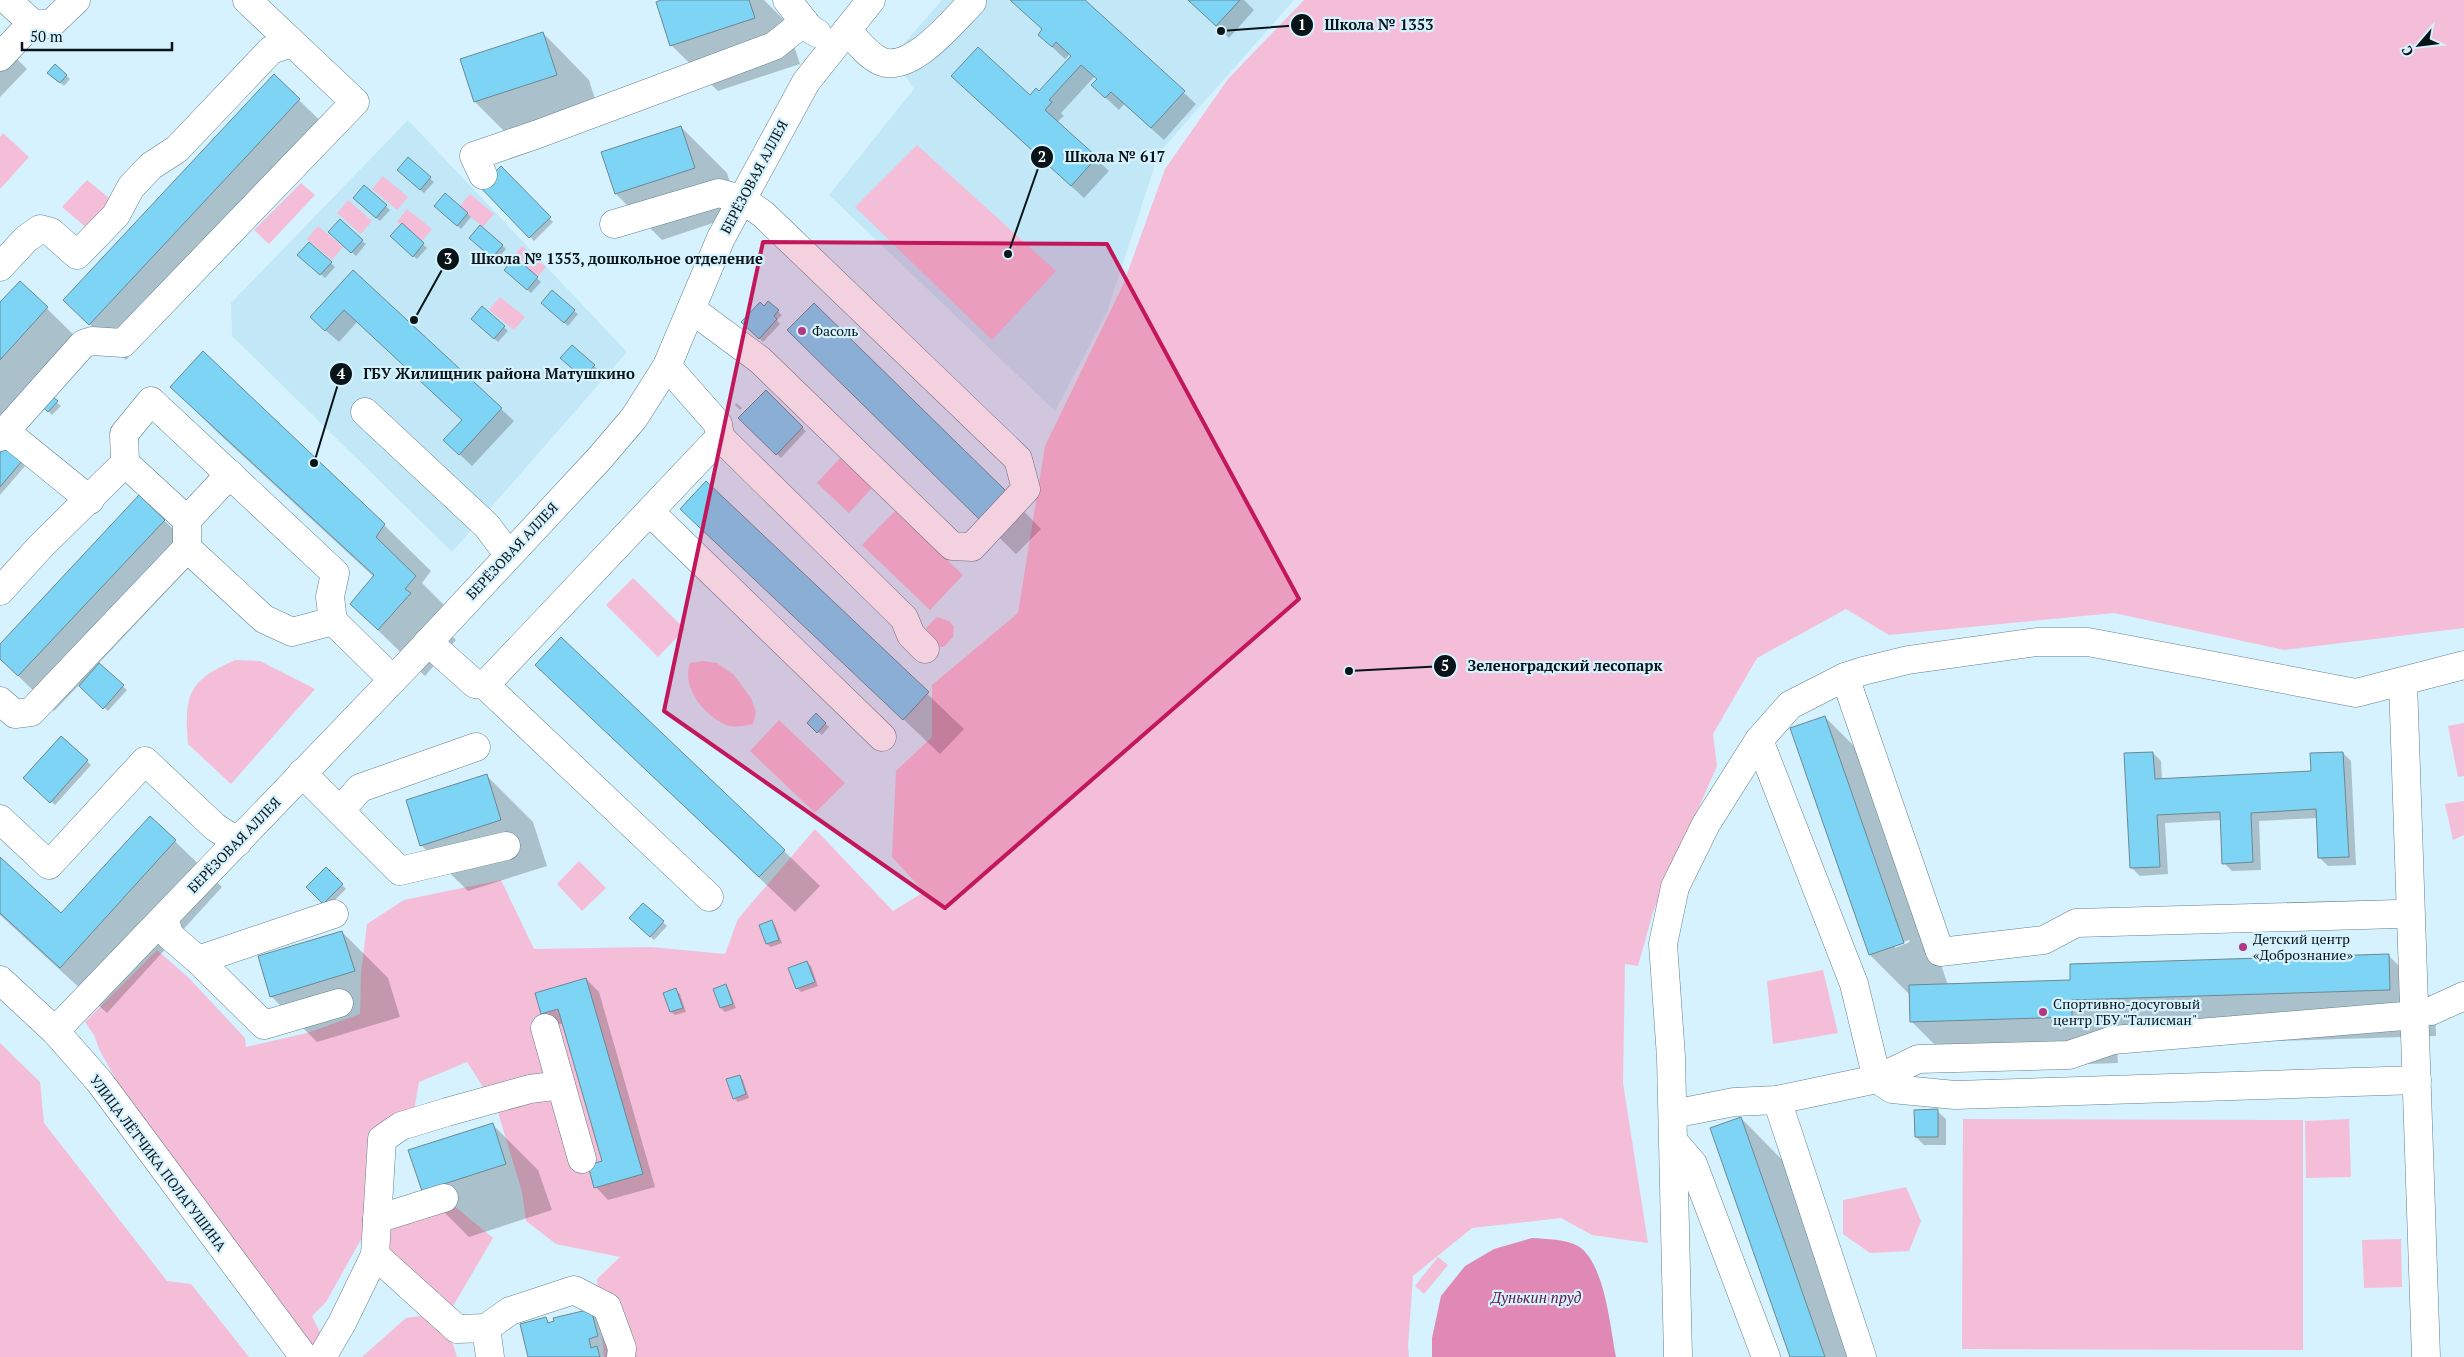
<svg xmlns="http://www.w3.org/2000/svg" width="2464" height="1357" font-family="'PT Serif',serif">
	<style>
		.built { fill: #c2e8f8 }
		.green { fill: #f5bed8 }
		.water { fill: #e089b5 }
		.shadow { fill: #0003; fill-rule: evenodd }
		.building { fill: #7dd4f4; stroke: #6d8893 }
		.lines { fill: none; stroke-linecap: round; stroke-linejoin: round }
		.minor-casing { stroke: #65808a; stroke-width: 29 }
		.minor { stroke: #fff; stroke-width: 28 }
		.marked { fill: #c2185b; fill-opacity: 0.2; stroke: #c2185b; stroke-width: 4; stroke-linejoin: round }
		.poi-dot { fill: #b43581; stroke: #d5f2fe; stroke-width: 2 }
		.labels { text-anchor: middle; stroke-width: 4.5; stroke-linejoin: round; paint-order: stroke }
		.street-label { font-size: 14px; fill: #091418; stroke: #d5f2fe }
		.poi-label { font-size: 14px; fill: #091418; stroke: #d5f2fe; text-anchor: start }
		.water-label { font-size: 15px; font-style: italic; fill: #611442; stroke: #d5f2fe }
		.leader { fill: none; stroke: #091418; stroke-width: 2 }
		.callout-dot { fill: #091418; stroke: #d5f2fe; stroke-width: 2 }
		.mark-label { font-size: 15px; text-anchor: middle; font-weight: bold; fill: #fff }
		.callout-label { font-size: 15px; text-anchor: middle; font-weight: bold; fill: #091418; stroke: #d5f2fe; stroke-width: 4.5; stroke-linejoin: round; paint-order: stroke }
	</style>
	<rect width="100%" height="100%" fill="#d5f2fe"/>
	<g class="built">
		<path d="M 942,0 L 1294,0 L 1159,153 L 1107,312 L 1055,411 L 829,195 L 914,89 L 892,57 Z"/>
		<path d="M 408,120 L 627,352 L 452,552 L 232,336 L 231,303 Z"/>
	</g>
	<g class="green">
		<path d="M 1304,0 L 2464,0 L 2464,628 L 2284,650 L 2114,613 L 1889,635 L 1846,609 L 1757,658 L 1713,734 L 1717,766 L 1653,912 L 1638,966 L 1625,964 L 1623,1083 L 1648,1243 L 1592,1235 L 1561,1218 L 1472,1228 L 1413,1276 L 1408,1347 L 1409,1357 L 604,1357 L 597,1279 L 620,1257 L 556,1244 L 526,1221 L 522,1192 L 497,1109 L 467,1062 L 419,1082 L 411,1127 L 381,1139 L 372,1189 L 424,1220 L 453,1205 L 493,1238 L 450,1311 L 363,1236 L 326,1302 L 312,1316 L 332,1357 L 315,1357 L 151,1141 L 100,1051 L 94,1035 L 85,1022 L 157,950 L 189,978 L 245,1038 L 246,1047 L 307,1033 L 360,1014 L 361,973 L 367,924 L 404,900 L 501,880 L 534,949 L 651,947 L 725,954 L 738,919 L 815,829 L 893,911 L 924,892 L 892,857 L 896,771 L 932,737 L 932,685 L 1018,613 L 1045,446 L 1123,285 L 1165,169 L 1228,79 Z"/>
		<path d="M 3,133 L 29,157 L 0,189 L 0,137 Z"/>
		<path d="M 917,145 L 1056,271 L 992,340 L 855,207 Z"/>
		<path d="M 383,176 L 408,197 L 397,210 L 372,189 Z"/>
		<path d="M 87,180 L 114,202 L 88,229 L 62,207 Z"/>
		<path d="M 301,183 L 315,195 L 269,244 L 254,230 Z"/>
		<path d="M 470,194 L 494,214 L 483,227 L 459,207 Z"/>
		<path d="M 348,200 L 372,221 L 361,234 L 337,213 Z"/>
		<path d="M 407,209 L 432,229 L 421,242 L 397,222 Z"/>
		<path d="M 318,226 L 343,247 L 332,260 L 307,239 Z"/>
		<path d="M 522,246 L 546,267 L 535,280 L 511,259 Z"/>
		<path d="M 500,297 L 525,317 L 514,330 L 489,310 Z"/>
		<path d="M 840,458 L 872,488 L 849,513 L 817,483 Z"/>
		<path d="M 895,511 L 963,575 L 930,610 L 862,545 Z"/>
		<path d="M 633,578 L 685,629 L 658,657 L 606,605 Z"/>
		<path d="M 937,617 L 949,621 L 954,627 L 953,637 L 944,647 C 931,646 929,640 926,628 Z"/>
		<path d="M 235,660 L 260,661 L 315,689 L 231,784 L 188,744 C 184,694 188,681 235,660 Z"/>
		<path d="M 702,661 L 717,663 L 734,675 L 751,698 L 756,712 L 753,724 C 745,726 734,728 726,725 C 704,715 681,688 690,663 Z"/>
		<path d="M 779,720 L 845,783 L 815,813 L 750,751 Z"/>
		<path d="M 2464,723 L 2464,776 L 2458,777 L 2448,726 Z"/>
		<path d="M 2464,801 L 2464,835 L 2453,840 L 2445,804 Z"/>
		<path d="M 579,861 L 606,888 L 582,911 L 557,884 Z"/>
		<path d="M 1823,970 L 1838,1033 L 1773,1044 L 1767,981 Z"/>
		<path d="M 0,1043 L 40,1082 L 44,1123 L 167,1281 L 191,1284 L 249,1357 L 0,1357 Z"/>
		<path d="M 1963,1119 L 2303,1120 L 2303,1350 L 1962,1349 Z"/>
		<path d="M 2349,1119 L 2351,1177 L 2306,1178 L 2305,1121 Z"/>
		<path d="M 1906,1187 L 1921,1221 L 1909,1251 L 1870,1253 L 1843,1234 L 1843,1200 Z"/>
		<path d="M 2401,1239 L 2402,1287 L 2364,1288 L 2362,1240 Z"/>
		<path d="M 1438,1257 L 1448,1265 L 1424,1294 L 1415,1286 Z"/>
		<path d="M 443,1313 L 457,1357 L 362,1357 L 406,1318 Z"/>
	</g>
	<path class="water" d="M 1532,1238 C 1546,1239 1566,1239 1578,1246 C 1605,1263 1610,1327 1616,1357 L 1432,1357 L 1432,1338 L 1441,1296 L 1465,1266 L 1494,1249 Z"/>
	<g class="shadow">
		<path d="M 665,0 L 764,0 L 786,22 L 800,64 L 718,91 L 671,45 Z"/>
		<path d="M 1011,0 L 1083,0 L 1196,104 L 1164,140 L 1124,104 L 1119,110 L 1106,98 L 1093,85 L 1098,80 L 1095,76 L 1061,113 L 1064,116 L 1057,122 L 1109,171 L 1084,198 L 965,89 L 1030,96 L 1039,93 L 1072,56 L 1070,54 L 1065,59 L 1039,35 L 1044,30 Z"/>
		<path d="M 1188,0 L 1244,0 L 1254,10 L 1229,38 Z"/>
		<path d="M 543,33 L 589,80 L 602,121 L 521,148 L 475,102 L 461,60 Z"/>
		<path d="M 0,42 L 27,69 L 0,97 Z"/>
		<path d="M 49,73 L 66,75 L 70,79 L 64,86 Z"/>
		<path d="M 274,76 L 335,135 L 126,360 L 65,300 Z"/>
		<path d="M 681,127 L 727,173 L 740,214 L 662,240 L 616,194 Z"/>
		<path d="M 408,159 L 434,182 L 424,193 L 402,174 Z"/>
		<path d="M 501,168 L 553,222 L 534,241 L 482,187 Z"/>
		<path d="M 364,187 L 390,210 L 380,221 L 358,202 Z"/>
		<path d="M 445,194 L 471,217 L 461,229 L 439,209 Z"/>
		<path d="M 402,225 L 427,248 L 417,259 L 395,240 Z"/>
		<path d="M 481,226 L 506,249 L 496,261 L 474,241 Z"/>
		<path d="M 334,236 L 362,241 L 366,244 L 356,256 Z"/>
		<path d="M 303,259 L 331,263 L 335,267 L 325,278 Z"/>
		<path d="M 515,259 L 541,282 L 531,293 L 509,274 Z"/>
		<path d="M 353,272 L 514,421 L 472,466 L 458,453 L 463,420 L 357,322 L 339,342 L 324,329 Z"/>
		<path d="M 20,282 L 83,344 L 0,434 L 0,304 Z"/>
		<path d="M 768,302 L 782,315 L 777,320 L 780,324 L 763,342 L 743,322 Z"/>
		<path d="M 546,306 L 574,311 L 578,314 L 568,326 Z"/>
		<path d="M 482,307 L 508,331 L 498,342 L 476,322 Z"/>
		<path d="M 566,362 L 594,366 L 598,370 L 588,381 Z"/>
		<path d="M 824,366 L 1006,493 L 1041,529 L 1016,554 Z"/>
		<path d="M 172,387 L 384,525 L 431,571 L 422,583 L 462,623 L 451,635 L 456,640 L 425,676 L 351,604 L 374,577 L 218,433 Z"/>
		<path d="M 766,392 L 806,431 L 781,458 L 740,418 Z"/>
		<path d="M 48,395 L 61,406 L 52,415 L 41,404 Z"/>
		<path d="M 736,403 L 742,408 L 740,410 L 735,405 Z"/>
		<path d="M 6,448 L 25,466 L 0,495 L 0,455 Z"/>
		<path d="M 706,483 L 964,729 L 940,754 L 682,509 Z"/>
		<path d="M 164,520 L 200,556 L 98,664 L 127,690 L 108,711 L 79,685 L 54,711 L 0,658 L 0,645 Z"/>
		<path d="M 536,665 L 784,851 L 820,886 L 795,912 Z"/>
		<path d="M 816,715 L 829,727 L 822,735 L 812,727 Z"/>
		<path d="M 1825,717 L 1871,763 L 1948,985 L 2072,981 L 2388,955 L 2435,1001 L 2436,1036 L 2117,1046 L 2118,1063 L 1958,1068 L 1911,1021 L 1910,995 L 1870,955 ZM 1909,940 L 1910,942 L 1895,948 L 1895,945 Z"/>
		<path d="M 61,737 L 91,765 L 55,805 L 28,782 Z"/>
		<path d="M 2153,753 L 2161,761 L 2162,780 L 2313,772 L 2343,753 L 2351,761 L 2356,865 L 2328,866 L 2320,858 L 2317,818 L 2259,821 L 2261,870 L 2232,871 L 2224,863 L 2221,820 L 2165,823 L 2168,874 L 2140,876 L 2131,867 Z"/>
		<path d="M 487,776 L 533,822 L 547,866 L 468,891 L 421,845 Z"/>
		<path d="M 150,817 L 222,887 L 107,1013 L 0,915 L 0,859 L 61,915 Z"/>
		<path d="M 326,869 L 346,889 L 328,907 L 308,887 Z"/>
		<path d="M 643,904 L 667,926 L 654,940 L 630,918 Z"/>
		<path d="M 771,922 L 775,925 L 782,943 L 771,947 L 767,944 Z"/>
		<path d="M 342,932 L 388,978 L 400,1017 L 317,1042 L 271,996 Z"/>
		<path d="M 807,962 L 811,966 L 818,986 L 801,992 L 797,988 Z"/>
		<path d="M 586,979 L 599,992 L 655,1187 L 608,1200 L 596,1187 L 604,1162 L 564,1023 L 555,1026 L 542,1013 Z"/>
		<path d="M 726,986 L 729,990 L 736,1008 L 725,1012 L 721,1008 Z"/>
		<path d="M 676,990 L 680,994 L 686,1012 L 675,1015 L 671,1012 L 665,994 Z"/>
		<path d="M 739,1076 L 743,1080 L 749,1098 L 738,1102 L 734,1098 Z"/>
		<path d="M 1937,1111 L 1946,1119 L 1946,1145 L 1924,1145 L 1916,1137 Z"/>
		<path d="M 1741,1118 L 1787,1165 L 1854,1357 L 1791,1357 Z"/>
		<path d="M 492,1124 L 538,1170 L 552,1210 L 469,1237 L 423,1191 Z"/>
		<path d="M 591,1310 L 637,1357 L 530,1357 L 546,1318 L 551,1324 Z"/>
	</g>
	<g class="building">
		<path d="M 661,0 L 749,0 L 755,18 L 670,46 L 656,2 Z"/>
		<path d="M 1010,0 L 1085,0 L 1185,91 L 1151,128 L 1111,92 L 1105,98 L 1091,85 L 1097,79 L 1081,65 L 1049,100 L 1052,102 L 1045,110 L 1097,157 L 1071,186 L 951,76 L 978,47 L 1030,95 L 1036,88 L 1039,91 L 1071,56 L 1056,42 L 1052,47 L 1038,35 L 1042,29 Z"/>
		<path d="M 1188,0 L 1240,0 L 1216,26 Z"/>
		<path d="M 543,32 L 557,75 L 474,102 L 460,59 Z"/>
		<path d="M 55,64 L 67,75 L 60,83 L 47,73 Z"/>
		<path d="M 274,74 L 300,99 L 89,325 L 63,300 Z"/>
		<path d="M 681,126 L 695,168 L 615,194 L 601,152 Z"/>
		<path d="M 408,157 L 431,177 L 420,190 L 397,170 Z"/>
		<path d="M 501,166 L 551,217 L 529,238 L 480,187 Z"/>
		<path d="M 364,185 L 387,205 L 376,218 L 353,198 Z"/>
		<path d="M 445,193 L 468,213 L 457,226 L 434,206 Z"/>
		<path d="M 340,219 L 363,240 L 351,253 L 328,232 Z"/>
		<path d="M 402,223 L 424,243 L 413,257 L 390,236 Z"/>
		<path d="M 480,225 L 503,245 L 492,258 L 469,238 Z"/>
		<path d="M 309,242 L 332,262 L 320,275 L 297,255 Z"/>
		<path d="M 515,257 L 538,277 L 527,290 L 504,270 Z"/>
		<path d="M 353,270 L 502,408 L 459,455 L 443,440 L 462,420 L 344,310 L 325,331 L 310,317 Z"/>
		<path d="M 20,281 L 48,307 L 0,360 L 0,302 Z"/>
		<path d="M 552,290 L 575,310 L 564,323 L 541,303 Z"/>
		<path d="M 768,301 L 779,310 L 774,316 L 777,319 L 759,339 L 741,322 L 760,302 L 764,306 Z"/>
		<path d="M 814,303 L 1007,492 L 980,520 L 787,330 Z"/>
		<path d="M 482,306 L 505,326 L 494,339 L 471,319 Z"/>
		<path d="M 572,345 L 595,365 L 583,378 L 560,358 Z"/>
		<path d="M 203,351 L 385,524 L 376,537 L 416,576 L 405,589 L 411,593 L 378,630 L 350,604 L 374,575 L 170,387 Z"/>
		<path d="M 766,390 L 803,427 L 776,455 L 738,418 Z"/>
		<path d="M 48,393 L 58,401 L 48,412 L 39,404 Z"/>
		<path d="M 6,447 L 22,461 L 0,487 L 0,453 Z"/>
		<path d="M 706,481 L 929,692 L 903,720 L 680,509 Z"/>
		<path d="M 139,495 L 165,520 L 18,676 L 0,659 L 0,644 Z"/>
		<path d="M 561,637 L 785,850 L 759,877 L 535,665 Z"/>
		<path d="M 99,663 L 124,685 L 103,709 L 79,686 Z"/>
		<path d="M 816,713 L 826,723 L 817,733 L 807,723 Z"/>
		<path d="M 1825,716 L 1904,943 L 1869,955 L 1790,728 Z"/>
		<path d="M 61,736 L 88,760 L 50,803 L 23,778 Z"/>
		<path d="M 2153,752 L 2155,779 L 2311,771 L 2310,753 L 2343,752 L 2349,857 L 2318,858 L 2316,809 L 2251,813 L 2253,862 L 2222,864 L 2220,812 L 2157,815 L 2160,867 L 2130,868 L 2124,753 Z"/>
		<path d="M 487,774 L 501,820 L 420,846 L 406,800 Z"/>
		<path d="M 150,816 L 176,840 L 60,968 L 0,913 L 0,857 L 61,913 Z"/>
		<path d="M 326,867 L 343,884 L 323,904 L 306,887 Z"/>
		<path d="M 643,903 L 664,921 L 650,937 L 629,918 Z"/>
		<path d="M 772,920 L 779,940 L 766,944 L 759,925 Z"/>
		<path d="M 342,931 L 355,971 L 270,997 L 258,956 Z"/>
		<path d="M 2389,954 L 2390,990 L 2072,1000 L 2072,1017 L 1910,1022 L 1909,985 L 2070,980 L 2070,964 Z"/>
		<path d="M 807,961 L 815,982 L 796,989 L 788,968 Z"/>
		<path d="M 586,978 L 643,1174 L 594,1188 L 588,1165 L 602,1161 L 558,1009 L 541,1014 L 535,993 Z"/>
		<path d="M 726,984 L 733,1004 L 720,1008 L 713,989 Z"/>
		<path d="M 676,988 L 683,1008 L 670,1012 L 663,993 Z"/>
		<path d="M 740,1075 L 746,1094 L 733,1099 L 726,1079 Z"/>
		<path d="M 1938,1109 L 1938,1137 L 1915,1137 L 1914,1110 Z"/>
		<path d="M 1741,1117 L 1825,1357 L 1790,1357 L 1710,1128 Z"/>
		<path d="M 493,1123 L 506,1164 L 422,1191 L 408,1150 Z"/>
		<path d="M 591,1309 L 598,1336 L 589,1339 L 591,1348 L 597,1346 L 600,1357 L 528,1357 L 520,1324 L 546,1317 L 548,1323 L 554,1321 L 553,1318 Z"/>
	</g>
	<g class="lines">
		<g class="minor-casing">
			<g id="minor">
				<path d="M 7,0 L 32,23 L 51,24 L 76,0"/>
				<path d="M 787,0 L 810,29 L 817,33"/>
				<path d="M 847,30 C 857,41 866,54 880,61 C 910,75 953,21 972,2"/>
				<path d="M 0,57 L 32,23"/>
				<path d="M 483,175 L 474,156 L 538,134 L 774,46 L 804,22"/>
				<path d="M 614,224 L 719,193 L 741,199 L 763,214 L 1018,459 L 1026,489 L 972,547 L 952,546 L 760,360 L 691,309"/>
				<path d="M 0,267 L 26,239 L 40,229 L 51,232 L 77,255 L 116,215 L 131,187 L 151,166 L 177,149 L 271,50 L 292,43"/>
				<path d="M 667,366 L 718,424 L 720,437 L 904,618 L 911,635 L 925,649"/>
				<path d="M 365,412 L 487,526 L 508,554"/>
				<path d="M 5,431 L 90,500"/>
				<path d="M 0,437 L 83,344 L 92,341 L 123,343 L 355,102 L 247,0"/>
				<path d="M 125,463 L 187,520"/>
				<path d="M 650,512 L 882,737"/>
				<path d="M 187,548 L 187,520 L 230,474"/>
				<path d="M 0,591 L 40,547 L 125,463 L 124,434 L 151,401 L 335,573 L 330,597 L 333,621 L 392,679"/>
				<path d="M 428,642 L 475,684 L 485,685 L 720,437"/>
				<path d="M 1845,677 L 1940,952 L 2044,940 L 2076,923 L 2398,914"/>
				<path d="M 2403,682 L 2426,1357"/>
				<path d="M 485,685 L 709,897"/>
				<path d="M 0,701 L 15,714 L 31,712 L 187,548 L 264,619 L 292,632 L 333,621"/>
				<path d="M 1759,740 L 1854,984 L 1877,1079 L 1892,1089 L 1955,1095 L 2417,1080"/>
				<path d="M 302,773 L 400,871 L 506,846"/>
				<path d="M 341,810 L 360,788 L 476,747"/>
				<path d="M 0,819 L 49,865 L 145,761 L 215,827 L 238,842"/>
				<path d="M 164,919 L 170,936 L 198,960 L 334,914"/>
				<path d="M 198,960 L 264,1025 L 339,1003"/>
				<path d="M 0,980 L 55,1031 L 99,1081 L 304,1357"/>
				<path d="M 2431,1011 L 2464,996"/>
				<path d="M 545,1028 L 582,1159"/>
				<path d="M 55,1031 L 409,663 L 599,459 L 634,418 L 667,366 L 721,238 L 806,82 L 871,0"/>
				<path d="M 1777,1100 L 1862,1357"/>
				<path d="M 1673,1114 L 1734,1102 L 1777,1100 L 1877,1079 L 1918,1059 L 2069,1055 L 2113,1040 L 2404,1016"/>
				<path d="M 1674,1142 L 1693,1164 L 1766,1357"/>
				<path d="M 377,1219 L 444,1198"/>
				<path d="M 375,1255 L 457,1329 L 486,1328 L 490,1357"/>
				<path d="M 486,1328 L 510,1311 L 574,1290 L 607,1307 L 622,1348 L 621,1357"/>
				<path d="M 322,1357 L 342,1323 L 375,1255 L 382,1139 L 401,1126 L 447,1112 L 530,1089 L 561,1085"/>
				<path d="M 1678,1357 L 1671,1057 L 1663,944 L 1675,887 L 1706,824 L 1759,740 L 1790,705 L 1845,677 L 1863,671 L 1908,660 L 2037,642 L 2088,642 L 2356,693 L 2464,665"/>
			</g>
		</g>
		<use href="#minor" class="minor"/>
	</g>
	<path class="marked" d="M 763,242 L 1107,244 L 1299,599 L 945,908 L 664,711 Z"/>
	<g class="poi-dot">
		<circle cx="802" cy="331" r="5"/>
		<circle cx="2243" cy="947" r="5"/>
		<circle cx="2043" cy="1012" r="5"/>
	</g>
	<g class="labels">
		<g class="street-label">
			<text transform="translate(754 177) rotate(-62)" y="5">БЕРЁЗОВАЯ АЛЛЕЯ</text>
			<text transform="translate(512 551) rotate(-47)" y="5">БЕРЁЗОВАЯ АЛЛЕЯ</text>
			<text transform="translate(234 845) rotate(-46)" y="5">БЕРЁЗОВАЯ АЛЛЕЯ</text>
			<text transform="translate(158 1163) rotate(53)" y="5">УЛИЦА ЛЁТЧИКА ПОЛАГУШИНА</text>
		</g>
		<g class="poi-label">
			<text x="812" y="336">Фасоль</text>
			<text x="2253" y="944">Детский центр<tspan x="2253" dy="16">«Добрознание»</tspan></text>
			<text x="2053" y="1009">Спортивно-досуговый<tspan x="2053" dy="16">центр ГБУ "Талисман"</tspan></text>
		</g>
		<g class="water-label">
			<text x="1536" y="1303">Дунькин пруд</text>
		</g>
	</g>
	<path class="leader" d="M1221 31L1302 25M1008 254L1042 157M414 320L448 259M314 463L341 374M1349 671L1445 666"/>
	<g class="callout-dot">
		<circle cx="1221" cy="31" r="5"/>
		<circle cx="1008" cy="254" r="5"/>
		<circle cx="414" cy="320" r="5"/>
		<circle cx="314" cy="463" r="5"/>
		<circle cx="1349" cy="671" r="5"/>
		<circle cx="1302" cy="25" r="12"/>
		<circle cx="1042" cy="157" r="12"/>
		<circle cx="448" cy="259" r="12"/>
		<circle cx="341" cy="374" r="12"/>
		<circle cx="1445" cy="666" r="12"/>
	</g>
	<g class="mark-label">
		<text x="1302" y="30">1</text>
		<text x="1042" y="162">2</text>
		<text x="448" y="264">3</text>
		<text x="341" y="379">4</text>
		<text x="1445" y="671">5</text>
	</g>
	<g class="callout-label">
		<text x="1379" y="30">Школа № 1353</text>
		<text x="1115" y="162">Школа № 617</text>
		<text x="617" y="264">Школа № 1353, дошкольное отделение</text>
		<text x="499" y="379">ГБУ Жилищник района Матушкино</text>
		<text x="1565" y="671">Зеленоградский лесопарк</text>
	</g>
	<g transform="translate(2419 45) rotate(242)" stroke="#d5f2fe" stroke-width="4" paint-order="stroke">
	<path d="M0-4L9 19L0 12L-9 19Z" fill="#091418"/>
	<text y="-8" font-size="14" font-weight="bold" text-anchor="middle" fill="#091418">С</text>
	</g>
	<path d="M22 42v8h150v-8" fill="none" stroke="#091418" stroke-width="2.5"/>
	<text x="30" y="42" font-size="15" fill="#091418" stroke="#d5f2fe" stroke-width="4" paint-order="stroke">50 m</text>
</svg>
